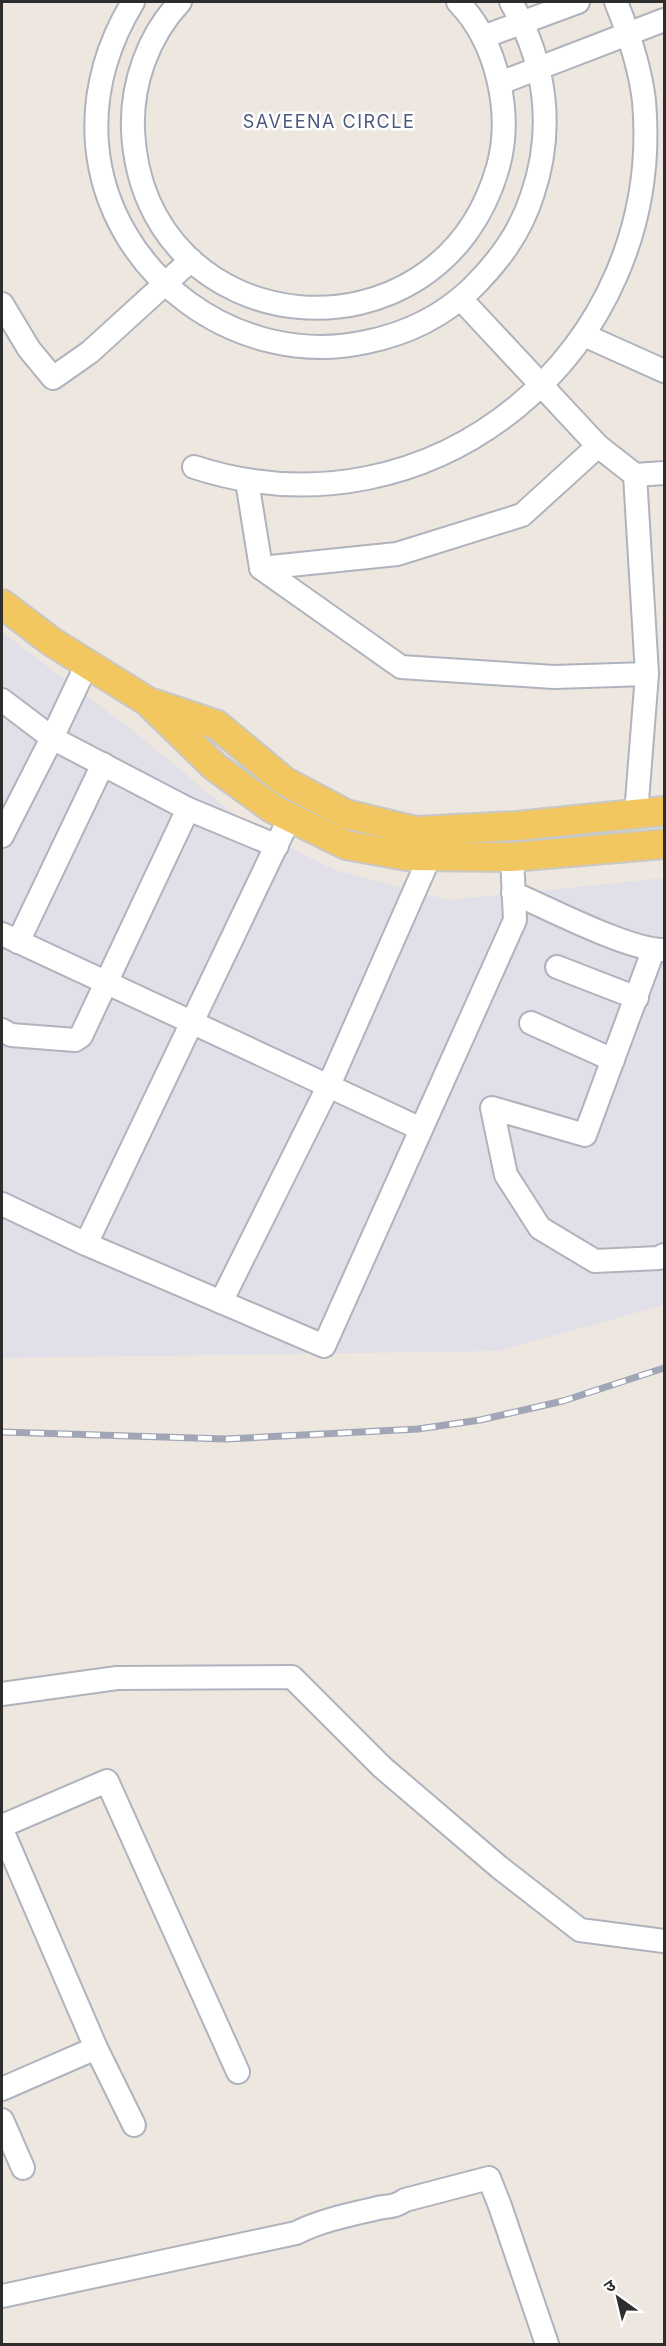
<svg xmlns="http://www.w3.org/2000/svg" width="666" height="2346" font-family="Inter,'Noto Sans Devanagari',sans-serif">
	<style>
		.industrial { fill: #e1dfe7 }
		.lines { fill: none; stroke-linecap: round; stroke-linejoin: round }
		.minor-casing { stroke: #afb3bd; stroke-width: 26 }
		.major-casing { stroke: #c8c8c8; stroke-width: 32 }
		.minor { stroke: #fff; stroke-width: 22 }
		.major { stroke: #f2c760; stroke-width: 28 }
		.rail-casing { stroke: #a1a6b7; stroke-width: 7 }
		.rail { stroke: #fff; stroke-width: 4.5; stroke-dasharray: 14; stroke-linecap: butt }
		.labels { text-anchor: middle; stroke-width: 5; stroke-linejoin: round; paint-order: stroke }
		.neighbourhood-label { font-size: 18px; letter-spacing: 1.5px; fill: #4c587e; stroke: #fff }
	</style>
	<rect width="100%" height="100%" fill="#eee7df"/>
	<path class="industrial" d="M 2,632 L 141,737 L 250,828 L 335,870 L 448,900 L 664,878 L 664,1305 L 498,1351 L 2,1358 Z"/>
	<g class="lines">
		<g class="minor-casing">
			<g id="minor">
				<path d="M 133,2 C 107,45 93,93 97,144 C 108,275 239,370 366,342 C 406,334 443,316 472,288 C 499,261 520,233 532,196 C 555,129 546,63 511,2"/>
				<path d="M 180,2 C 148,36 131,84 133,131 C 144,345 439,374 498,167 C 513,113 497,42 458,2"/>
				<path d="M 483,37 L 578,2"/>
				<path d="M 500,83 L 664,20"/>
				<path d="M 461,299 L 598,446 L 635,475 L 664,473"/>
				<path d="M 2,304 L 29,349 L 53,378 L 90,352 L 191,260"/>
				<path d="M 586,336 L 664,371"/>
				<path d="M 194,467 C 432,545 666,351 644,101 C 640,66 629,34 616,2"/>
				<path d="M 247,481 L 261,568 L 401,667 L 554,677 L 647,674 L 635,475"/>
				<path d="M 261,568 L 397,554 L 522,515 L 598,446"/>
				<path d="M 2,700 L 52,738 L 188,809 L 277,846"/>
				<path d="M 636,814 L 647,674"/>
				<path d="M 2,836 L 52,738 L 87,664"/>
				<path d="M 513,893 C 548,908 630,951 664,950"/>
				<path d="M 2,934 L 421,1129"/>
				<path d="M 18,942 L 103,764"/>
				<path d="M 653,951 L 585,1135 L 492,1108 L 506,1175 L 540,1228 L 595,1261 L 659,1258 L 664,1255"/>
				<path d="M 557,967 L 637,998"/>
				<path d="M 531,1023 L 613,1060"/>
				<path d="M 2,1030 L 11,1035 L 75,1040 L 81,1036 L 188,809"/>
				<path d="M 2,1204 L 86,1244 L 324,1346 L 515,920 L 512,857"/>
				<path d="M 86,1244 L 290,817"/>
				<path d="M 221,1302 L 329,1085 L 430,856"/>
				<path d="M 2,1694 L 117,1678 L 292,1677 L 382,1767 L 499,1867 L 580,1930 L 664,1941"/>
				<path d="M 2,1826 L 107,1781 L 238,2072"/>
				<path d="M 2,1830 L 96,2048 L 2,2089"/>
				<path d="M 96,2048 L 134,2125"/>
				<path d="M 2,2120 L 23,2168"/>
				<path d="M 2,2296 L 296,2233 C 319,2221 348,2215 374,2209 C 387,2205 392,2209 405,2200 L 489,2178 L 500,2206 L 547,2344"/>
			</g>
		</g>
		<g class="major-casing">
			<g id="major">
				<path d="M 2,604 L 52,642 L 147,701 L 215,767 L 273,809 L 346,845 L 407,856 L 512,857 L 664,844"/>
				<path d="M 155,704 L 217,725 L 284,781 L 346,814 L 416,831 L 517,826 L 664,811"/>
			</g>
		</g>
		<use href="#minor" class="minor"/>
		<use href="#major" class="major"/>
		<g class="rail-casing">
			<path id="rail" d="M 2,1432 L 226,1439 L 418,1429 L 480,1420 L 563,1401 L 664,1368"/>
		</g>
		<use href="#rail" class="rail"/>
	</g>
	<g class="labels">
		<g class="neighbourhood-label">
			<text x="329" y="128">SAVEENA CIRCLE</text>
		</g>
	</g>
	<rect width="666" height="2346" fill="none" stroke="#2d2d2d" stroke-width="6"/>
	<g transform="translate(618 2298) rotate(326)" stroke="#ffffff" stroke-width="4.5" paint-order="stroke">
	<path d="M0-4.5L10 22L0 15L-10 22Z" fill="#2d2d2d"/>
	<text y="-9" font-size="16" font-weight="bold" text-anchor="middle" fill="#2d2d2d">उ</text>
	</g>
</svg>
